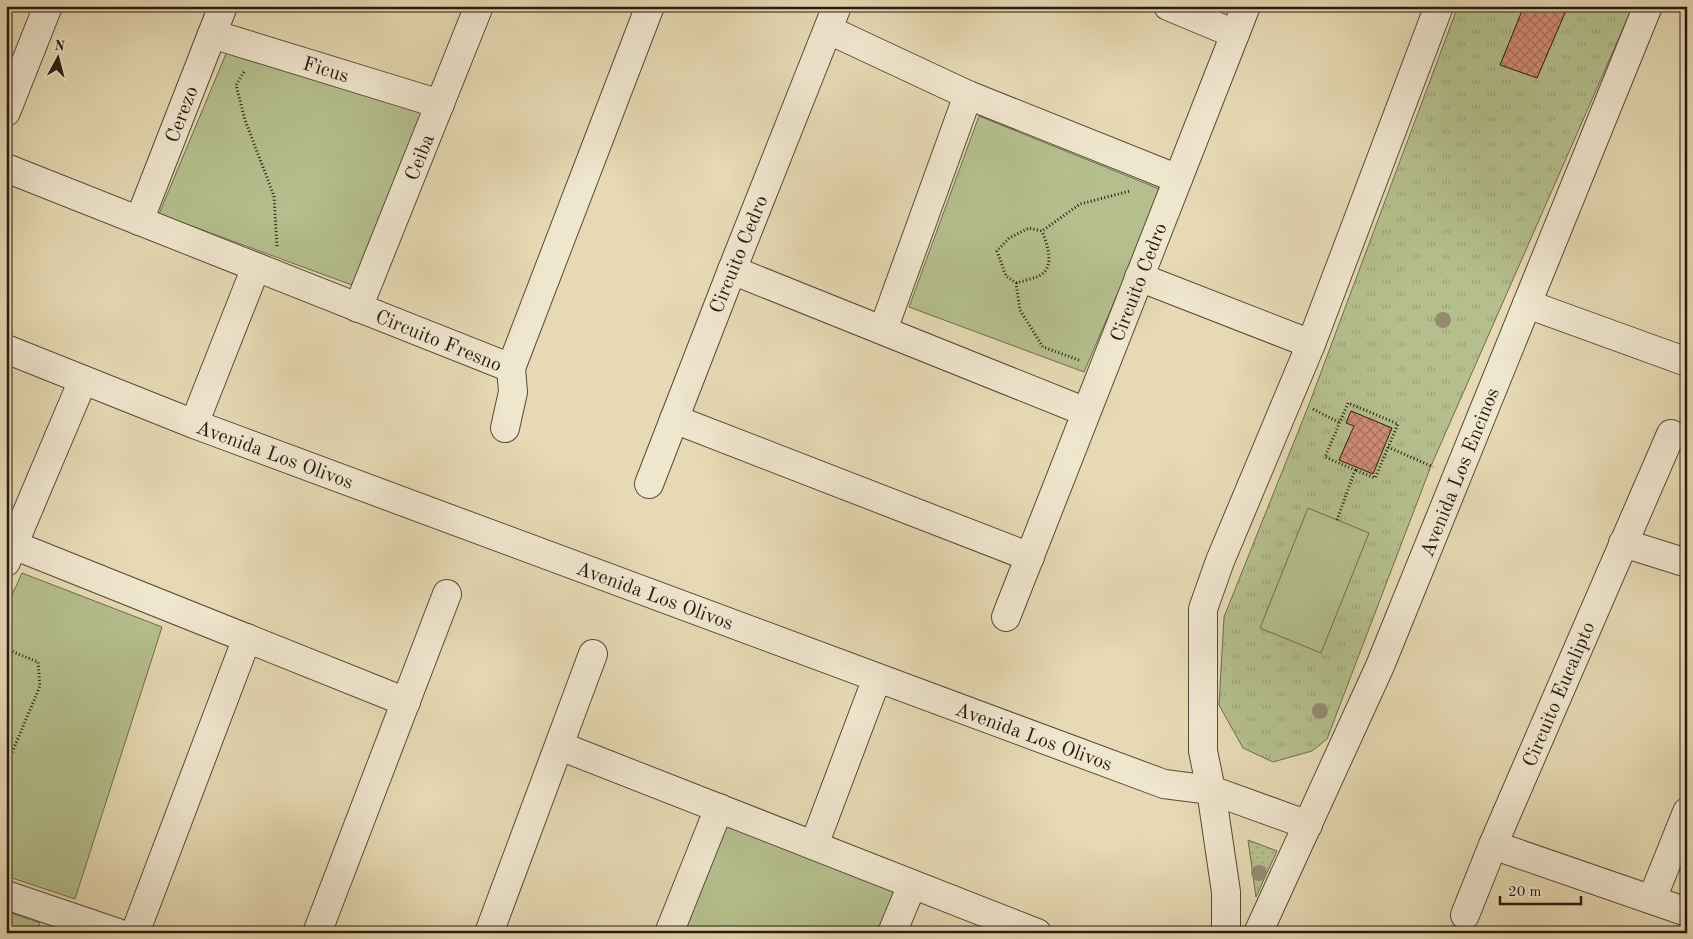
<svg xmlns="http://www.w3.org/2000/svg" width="1693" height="939" font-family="'Old Standard TT',serif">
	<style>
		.grass { fill: url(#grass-tufts); stroke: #6e6c50 }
		.park { fill: #b4bf8d; stroke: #6e6c50 }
		.garden { fill: url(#garden-dots); stroke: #6e6c50 }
		.building { fill: url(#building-cross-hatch); stroke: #291a12 }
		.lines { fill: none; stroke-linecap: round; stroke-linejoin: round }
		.minor-casing { stroke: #584a3a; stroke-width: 30 }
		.path { stroke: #291a12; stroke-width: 3; stroke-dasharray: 1 2.5; stroke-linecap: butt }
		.minor { stroke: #efe6ce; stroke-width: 28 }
		.tree { fill: #958b6f }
		.labels { text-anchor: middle; stroke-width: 4; stroke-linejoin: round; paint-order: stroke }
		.street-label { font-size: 20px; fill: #291a12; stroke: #efe6ce }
	</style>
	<defs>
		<pattern id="grass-tufts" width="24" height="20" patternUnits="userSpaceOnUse" patternTransform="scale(1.25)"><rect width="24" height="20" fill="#b4bf8d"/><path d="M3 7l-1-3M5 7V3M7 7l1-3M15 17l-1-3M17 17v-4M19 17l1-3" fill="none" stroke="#9ba479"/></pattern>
		<pattern id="garden-dots" width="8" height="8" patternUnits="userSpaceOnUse" patternTransform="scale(1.25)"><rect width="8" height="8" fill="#b4bf8d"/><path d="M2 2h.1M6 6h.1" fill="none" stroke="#9ba479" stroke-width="1.8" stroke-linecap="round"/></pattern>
		<pattern id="building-cross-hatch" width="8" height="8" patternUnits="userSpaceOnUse" patternTransform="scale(1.25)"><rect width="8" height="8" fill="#d38d78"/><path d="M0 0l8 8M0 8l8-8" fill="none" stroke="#ab7261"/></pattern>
	</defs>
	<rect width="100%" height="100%" fill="#e6d9b3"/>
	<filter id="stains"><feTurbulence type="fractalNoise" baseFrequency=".004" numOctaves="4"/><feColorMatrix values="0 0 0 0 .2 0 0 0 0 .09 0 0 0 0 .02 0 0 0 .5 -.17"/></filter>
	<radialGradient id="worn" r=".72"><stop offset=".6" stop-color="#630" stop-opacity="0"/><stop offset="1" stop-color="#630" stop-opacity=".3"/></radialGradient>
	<path class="grass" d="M 1458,6 L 1633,6 L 1431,466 L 1327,739 L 1312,751 L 1273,762 L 1243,748 L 1219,705 L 1224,617 L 1308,407 Z"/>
	<g class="park">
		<path d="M 228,49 L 427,113 L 360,288 L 159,214 Z"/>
		<path d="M 979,116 L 1162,190 L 1084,372 L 909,307 Z"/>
		<path d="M 1308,508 L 1369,533 L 1321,653 L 1260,628 Z"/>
		<path d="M 22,573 L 162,627 L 75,899 L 6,876 L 6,608 Z"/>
		<path d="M 727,825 L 896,893 L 880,933 L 683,933 Z"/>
		<path d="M 6,911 L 40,923 L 36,933 L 6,933 Z"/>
	</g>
	<path class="garden" d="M 1248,840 L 1277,851 L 1256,897 Z"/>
	<g class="building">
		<path d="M 1524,6 L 1568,6 L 1537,78 L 1500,65 Z"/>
		<path d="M 1351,411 L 1392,428 L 1373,474 L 1339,460 L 1354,426 L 1346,423 Z"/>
	</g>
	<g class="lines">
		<g class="minor-casing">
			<g id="minor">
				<path d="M 1168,6 L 1235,34"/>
				<path d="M 829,30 L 968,95 L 1178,179"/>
				<path d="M 212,34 L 440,104"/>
				<path d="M 6,112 L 48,6"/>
				<path d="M 6,168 L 511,368"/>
				<path d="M 139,221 L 223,6"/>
				<path d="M 732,270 L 1086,412"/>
				<path d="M 1139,277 L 1311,344"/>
				<path d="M 1527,304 L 1687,362"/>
				<path d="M 358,308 L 479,6"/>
				<path d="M 883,330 L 968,95"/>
				<path d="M 6,349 L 194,424 L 1164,784 L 1211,790 L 1308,825"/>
				<path d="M 674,419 L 1030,557"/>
				<path d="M 194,424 L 256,267"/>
				<path d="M 505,428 L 513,392 L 511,368 L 650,6"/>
				<path d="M 649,484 L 732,270 L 837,6"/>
				<path d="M 6,542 L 406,702"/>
				<path d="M 1623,543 L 1687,563"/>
				<path d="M 6,562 L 83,380"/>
				<path d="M 1006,617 L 1246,6"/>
				<path d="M 560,746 L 1037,933"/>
				<path d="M 814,845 L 877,678"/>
				<path d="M 1493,845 L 1687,912"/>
				<path d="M 6,895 L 118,933"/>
				<path d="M 1652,899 L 1687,812"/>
				<path d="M 1465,915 L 1493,845 L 1671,434"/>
				<path d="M 135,933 L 247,638"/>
				<path d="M 317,933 L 447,594"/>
				<path d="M 489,933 L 593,654"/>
				<path d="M 669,933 L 719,808"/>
				<path d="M 892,933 L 912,885"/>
				<path d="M 1226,933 L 1226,892 L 1211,790 L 1203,751 L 1203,609 L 1220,561 L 1311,344 L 1439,6"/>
				<path d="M 1258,933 L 1380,666 L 1648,6"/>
			</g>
		</g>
		<g class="path">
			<path d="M 244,72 L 236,85 L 245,120 L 274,196 L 277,247"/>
			<path d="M 1016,283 C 1023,281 1032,279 1039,276 C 1056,267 1047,244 1042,231"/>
			<path d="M 1079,360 L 1043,347 L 1020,310 L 1016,283 L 1006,276 L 997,251 L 1009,238 L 1029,228 L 1042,231 L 1080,204 L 1130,191"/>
			<path d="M 1313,409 L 1340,423"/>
			<path d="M 1388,447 L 1433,467"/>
			<path d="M 1337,520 L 1355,470 L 1325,457 L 1348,403 L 1398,424 L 1375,478 L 1355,470"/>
			<path d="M 6,649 L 38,662 L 40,686 L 6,767"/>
			<path d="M 6,769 L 11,801 L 6,803"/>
		</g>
		<use href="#minor" class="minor"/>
	</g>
	<g class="tree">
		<circle cx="1443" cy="320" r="8"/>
		<circle cx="1320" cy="711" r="8"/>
		<circle cx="1259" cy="873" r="8"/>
	</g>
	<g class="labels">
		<g class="street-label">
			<text transform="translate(326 69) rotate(17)" y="7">Ficus</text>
			<text transform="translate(181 114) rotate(-69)" y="7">Cerezo</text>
			<text transform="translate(419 157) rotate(-68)" y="7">Ceiba</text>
			<text transform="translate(738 254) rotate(-68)" y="7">Circuito Cedro</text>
			<text transform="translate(1138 282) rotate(-69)" y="7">Circuito Cedro</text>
			<text transform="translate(439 340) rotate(22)" y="7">Circuito Fresno</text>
			<text transform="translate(275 454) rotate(20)" y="7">Avenida Los Olivos</text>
			<text transform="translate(1459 472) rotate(-68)" y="7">Avenida Los Encinos</text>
			<text transform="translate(655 595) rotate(20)" y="7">Avenida Los Olivos</text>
			<text transform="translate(1558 694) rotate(-67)" y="7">Circuito Eucalipto</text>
			<text transform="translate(1034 736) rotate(20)" y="7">Avenida Los Olivos</text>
		</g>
	</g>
	<rect width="1693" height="939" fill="none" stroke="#e6d9b3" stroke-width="25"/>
	<rect x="8" y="8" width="1678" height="924" fill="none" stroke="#291a12" stroke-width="2.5"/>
	<rect x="12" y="12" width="1668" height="914" fill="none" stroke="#291a12"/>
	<g transform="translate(58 58) rotate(7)" stroke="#efe6ce" stroke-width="4" paint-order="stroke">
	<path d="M0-4L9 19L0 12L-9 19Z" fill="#291a12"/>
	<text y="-8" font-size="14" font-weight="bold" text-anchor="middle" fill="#291a12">N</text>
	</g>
	<path d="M1500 896v8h81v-8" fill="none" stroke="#291a12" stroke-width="2.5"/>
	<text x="1508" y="896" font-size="15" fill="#291a12" stroke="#efe6ce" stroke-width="4" paint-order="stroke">20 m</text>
	<rect width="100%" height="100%" filter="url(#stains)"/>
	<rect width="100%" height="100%" fill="url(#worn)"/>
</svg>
